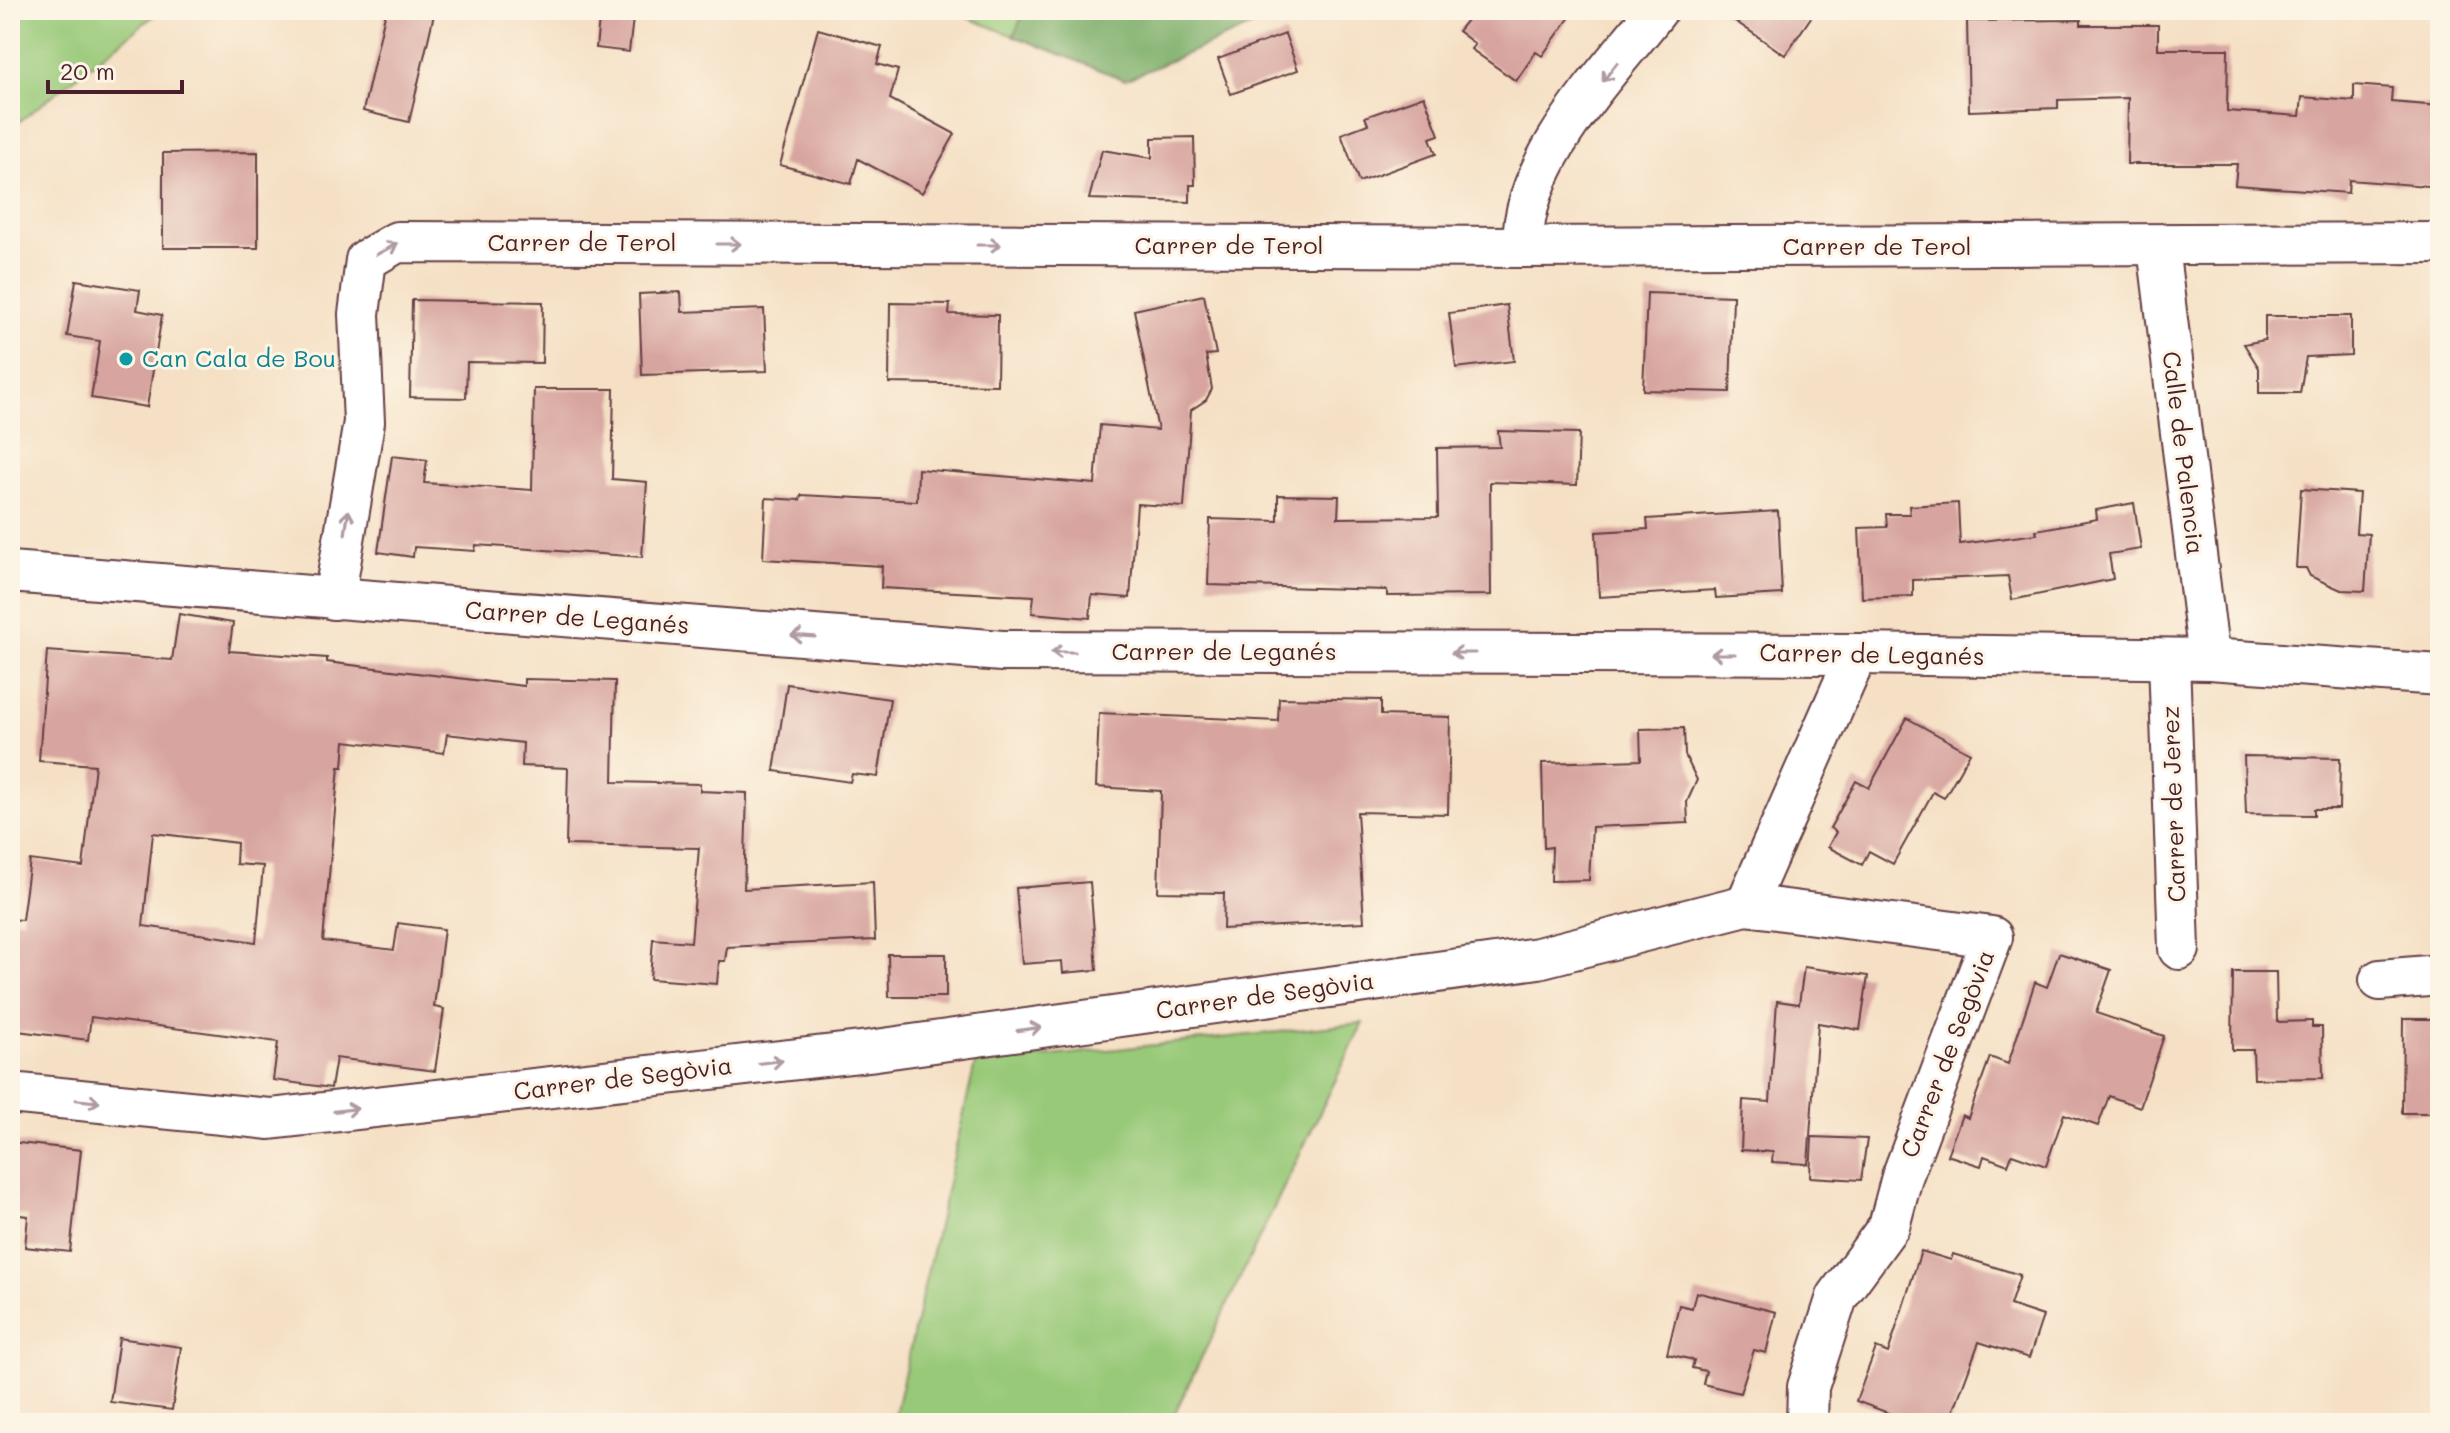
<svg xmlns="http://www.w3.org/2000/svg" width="2450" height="1433" font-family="Mali,sans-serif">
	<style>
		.green { fill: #98c978; stroke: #717452; stroke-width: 2 }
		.forest { fill: #7aad68; stroke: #62664a; stroke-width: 2 }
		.building { fill: #d7a49f; fill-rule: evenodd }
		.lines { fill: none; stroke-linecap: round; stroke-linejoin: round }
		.street-casing { stroke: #643c42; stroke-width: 44 }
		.street { stroke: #fff; stroke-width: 40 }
		.oneway { stroke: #ae9aa0 }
		.culture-dot { fill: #0f9aa8; stroke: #fcf5e5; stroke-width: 3 }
		.labels { text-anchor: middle; stroke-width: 6; stroke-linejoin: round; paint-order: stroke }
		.street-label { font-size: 24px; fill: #4a1f2b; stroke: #fcf5e5 }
		.culture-label { font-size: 24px; fill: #0d838f; stroke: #fcf5e5; text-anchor: start }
	</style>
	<rect width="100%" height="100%" fill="#fcf5e5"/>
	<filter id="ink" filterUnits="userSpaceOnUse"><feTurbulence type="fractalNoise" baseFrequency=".0125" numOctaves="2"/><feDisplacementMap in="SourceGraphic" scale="16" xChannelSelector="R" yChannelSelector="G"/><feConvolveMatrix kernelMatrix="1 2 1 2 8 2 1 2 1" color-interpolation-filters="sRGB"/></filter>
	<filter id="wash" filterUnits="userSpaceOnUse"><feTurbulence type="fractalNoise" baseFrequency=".006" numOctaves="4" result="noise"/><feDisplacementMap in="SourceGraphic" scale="32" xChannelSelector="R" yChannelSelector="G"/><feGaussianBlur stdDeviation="1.8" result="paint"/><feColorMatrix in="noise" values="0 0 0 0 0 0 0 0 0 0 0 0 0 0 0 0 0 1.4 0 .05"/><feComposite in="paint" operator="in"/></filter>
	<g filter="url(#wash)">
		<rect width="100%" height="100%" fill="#f5e0c5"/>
		<g class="green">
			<path d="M 10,10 L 161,10 L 10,129 Z"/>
			<path d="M 948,10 L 1025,10 L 1014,36 Z"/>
			<path d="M 1363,1023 L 1170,1423 L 893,1423 L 975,1064 Z"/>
		</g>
		<path class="forest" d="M 1025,10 L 1290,10 L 1125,80 L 1014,36 Z"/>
		<g id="blocks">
			<g class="building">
				<path d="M 386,10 L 435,10 L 409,122 L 363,111 Z"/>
				<path d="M 600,10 L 634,10 L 629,52 L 596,48 Z"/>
				<path d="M 1475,10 L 1575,10 L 1542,56 L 1536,52 L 1516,81 L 1471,49 L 1475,44 L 1458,31 Z"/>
				<path d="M 1719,10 L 1816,10 L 1785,55 Z"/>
				<path d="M 2081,20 L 2081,25 L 2158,25 L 2158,49 L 2228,49 L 2227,111 L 2300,116 L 2302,97 L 2354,101 L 2354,85 L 2392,88 L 2391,102 L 2440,106 L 2440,187 L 2349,180 L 2348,193 L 2235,185 L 2237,164 L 2127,164 L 2128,98 L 2058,100 L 2058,108 L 1969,111 L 1967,21 Z"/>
				<path d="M 818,29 L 882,47 L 877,64 L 898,70 L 890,99 L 955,134 L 922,193 L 858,159 L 851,184 L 780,165 Z"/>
				<path d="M 1285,34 L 1298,70 L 1231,94 L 1218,59 Z"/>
				<path d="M 1424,96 L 1439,135 L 1430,138 L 1436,154 L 1359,182 L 1341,134 L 1368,124 L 1365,117 Z"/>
				<path d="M 1194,137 L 1195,185 L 1190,185 L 1190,202 L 1089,199 L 1102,150 L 1152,158 L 1152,138 Z"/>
				<path d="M 258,152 L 258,248 L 163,248 L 163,153 Z"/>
				<path d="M 76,280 L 140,290 L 137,310 L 162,315 L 147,407 L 91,398 L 100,341 L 67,336 Z"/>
				<path d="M 681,292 L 682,312 L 764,309 L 767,371 L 642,375 L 639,294 Z"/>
				<path d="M 1647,293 L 1733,296 L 1730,392 L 1643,390 Z"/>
				<path d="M 1204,295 L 1216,354 L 1206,355 L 1212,389 L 1206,400 L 1191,410 L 1184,507 L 1137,504 L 1130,598 L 1092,595 L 1090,618 L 1032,613 L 1034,596 L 881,588 L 882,566 L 763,559 L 766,498 L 800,500 L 801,495 L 917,501 L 918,469 L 1095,484 L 1100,425 L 1158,430 L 1134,310 Z"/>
				<path d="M 412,300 L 543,302 L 542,363 L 467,362 L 466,398 L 410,397 Z"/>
				<path d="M 890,303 L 950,304 L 949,314 L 998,315 L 997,385 L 889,383 Z"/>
				<path d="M 1507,305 L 1514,361 L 1456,368 L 1449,313 Z"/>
				<path d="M 2265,316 L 2351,316 L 2351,355 L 2306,357 L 2300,393 L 2259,393 L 2259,368 L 2244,344 L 2265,340 Z"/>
				<path d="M 534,389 L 614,389 L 612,479 L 647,482 L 642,557 L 476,545 L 475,551 L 414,547 L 413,557 L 378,552 L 392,456 L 427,460 L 424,483 L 532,490 Z"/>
				<path d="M 1498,431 L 1579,433 L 1577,485 L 1490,482 L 1491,595 L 1387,596 L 1387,590 L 1208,585 L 1210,519 L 1278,521 L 1278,495 L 1339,496 L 1338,518 L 1438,517 L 1437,448 L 1500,447 Z"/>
				<path d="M 2301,489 L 2359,493 L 2356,533 L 2369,534 L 2365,591 L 2341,590 L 2310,576 L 2306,568 L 2296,568 Z"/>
				<path d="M 1958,503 L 1960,544 L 2037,534 L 2036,530 L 2097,519 L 2096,510 L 2134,503 L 2141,549 L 2109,554 L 2113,579 L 2012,600 L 2008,576 L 1913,580 L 1913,596 L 1862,598 L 1859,528 L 1887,527 L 1886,514 L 1910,514 L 1909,506 Z"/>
				<path d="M 1778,511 L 1782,594 L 1716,598 L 1715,590 L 1599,597 L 1596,532 L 1648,529 L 1647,519 Z"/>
				<path d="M 179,614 L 233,623 L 229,651 L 327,658 L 327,662 L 524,686 L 524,679 L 615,681 L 613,782 L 700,784 L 700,791 L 747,793 L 744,889 L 873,882 L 875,940 L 727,947 L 725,961 L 719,961 L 717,984 L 650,979 L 653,939 L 691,942 L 699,848 L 566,845 L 568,768 L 522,766 L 523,743 L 447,734 L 444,753 L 345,741 L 343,767 L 339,767 L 323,941 L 394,950 L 398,923 L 444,929 L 434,1007 L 444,1009 L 435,1071 L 336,1058 L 331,1088 L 273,1080 L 278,1042 L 91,1017 L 88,1040 L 10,1030 L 10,919 L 22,920 L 30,860 L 83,867 L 95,765 L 39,761 L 47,651 L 172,660 ZM 153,833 L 237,843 L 236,864 L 263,866 L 256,942 L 143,926 Z"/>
				<path d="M 787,684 L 890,699 L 878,777 L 852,774 L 850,782 L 774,771 Z"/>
				<path d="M 1279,698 L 1381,700 L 1381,715 L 1450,717 L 1448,814 L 1357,812 L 1364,922 L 1223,929 L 1224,893 L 1158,892 L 1161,791 L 1096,787 L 1099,713 L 1278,721 Z"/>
				<path d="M 1907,718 L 1970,753 L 1944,798 L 1933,792 L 1893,864 L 1869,851 L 1862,865 L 1828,847 L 1836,832 L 1830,828 L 1856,781 L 1869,788 Z"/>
				<path d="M 1684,728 L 1685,755 L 1697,780 L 1687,802 L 1688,823 L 1592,827 L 1589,880 L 1551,881 L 1552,847 L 1544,848 L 1542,763 L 1641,760 L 1640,729 Z"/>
				<path d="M 2244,756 L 2340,758 L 2339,809 L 2314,809 L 2314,815 L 2246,814 Z"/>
				<path d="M 1090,882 L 1097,970 L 1063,973 L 1062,961 L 1022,964 L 1016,888 Z"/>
				<path d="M 2059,953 L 2111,970 L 2096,1013 L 2164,1036 L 2140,1107 L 2109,1096 L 2098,1126 L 2064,1114 L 2046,1166 L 2012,1154 L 2008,1165 L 1984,1156 L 1981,1166 L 1947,1155 L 1962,1115 L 1968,1118 L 1990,1057 L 2008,1064 L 2035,982 L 2047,987 Z"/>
				<path d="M 888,954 L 946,954 L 946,997 L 889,997 Z"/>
				<path d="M 1804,967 L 1868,976 L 1860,1030 L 1818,1023 L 1808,1164 L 1772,1162 L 1773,1152 L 1741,1150 L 1743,1100 L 1770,1102 L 1777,1001 L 1799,1004 Z"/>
				<path d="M 2233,972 L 2276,972 L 2277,1022 L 2312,1021 L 2312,1027 L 2322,1027 L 2323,1078 L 2254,1079 L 2253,1050 L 2232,1050 Z"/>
				<path d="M 2403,1019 L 2440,1019 L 2440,1113 L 2402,1113 Z"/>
				<path d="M 1812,1137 L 1867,1139 L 1861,1180 L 1810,1177 Z"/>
				<path d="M 10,1142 L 81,1150 L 70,1252 L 25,1247 L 28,1216 L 10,1214 Z"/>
				<path d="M 1921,1251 L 1951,1260 L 1953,1254 L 2020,1275 L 2010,1305 L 2043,1316 L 2029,1358 L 1979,1342 L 1949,1423 L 1915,1423 L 1856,1401 L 1876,1348 L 1888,1353 Z"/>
				<path d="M 1696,1292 L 1776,1312 L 1766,1353 L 1754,1350 L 1740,1393 L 1703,1384 L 1706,1371 L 1692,1368 L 1694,1360 L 1667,1354 L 1679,1305 L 1692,1308 Z"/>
				<path d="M 119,1338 L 181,1347 L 172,1410 L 110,1402 Z"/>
			</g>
		</g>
	</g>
	<g filter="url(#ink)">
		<use href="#blocks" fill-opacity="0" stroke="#643c42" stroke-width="2"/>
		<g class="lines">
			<g class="street-casing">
				<g id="street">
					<path d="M 1523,247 C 1521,159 1607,75 1657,10"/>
					<path d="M 2158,247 L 2209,659"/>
					<path d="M 10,572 L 1002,651 L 1857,654 L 2209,659 L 2440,675"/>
					<path d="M 334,599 L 364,422 L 359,314 L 366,260 L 397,242 L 1523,247 L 2440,243"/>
					<path d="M 2169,659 L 2179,949"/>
					<path d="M 1746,905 L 1857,654"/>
					<path d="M 2380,980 L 2440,975"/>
					<path d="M 10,1093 L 270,1119 L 869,1051 L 1538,958 L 1746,905 L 1992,937 L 1902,1177 L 1889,1226 L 1837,1297 L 1808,1387 L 1807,1423"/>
				</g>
			</g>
			<use href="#street" class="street"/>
		</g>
		<defs><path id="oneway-shaft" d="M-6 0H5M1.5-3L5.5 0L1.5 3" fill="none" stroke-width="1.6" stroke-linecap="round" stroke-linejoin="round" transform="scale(2)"/></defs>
		<g class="oneway">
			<use href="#oneway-shaft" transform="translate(1610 72) rotate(128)"/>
			<use href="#oneway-shaft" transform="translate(729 244)"/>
			<use href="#oneway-shaft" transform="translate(989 245)"/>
			<use href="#oneway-shaft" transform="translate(387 249) rotate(-28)"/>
			<use href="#oneway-shaft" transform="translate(347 522) rotate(-81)"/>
			<use href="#oneway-shaft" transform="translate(803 636) rotate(-176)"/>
			<use href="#oneway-shaft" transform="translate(1063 652) rotate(-180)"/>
			<use href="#oneway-shaft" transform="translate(1463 653) rotate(-180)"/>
			<use href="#oneway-shaft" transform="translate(1723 654) rotate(-180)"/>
			<use href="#oneway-shaft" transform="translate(1029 1029) rotate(-8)"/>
			<use href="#oneway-shaft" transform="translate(771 1062) rotate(-7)"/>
			<use href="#oneway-shaft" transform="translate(88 1101) rotate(6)"/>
			<use href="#oneway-shaft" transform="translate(346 1110) rotate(-7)"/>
		</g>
	</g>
	<circle class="culture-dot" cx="126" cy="359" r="8"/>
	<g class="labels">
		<g class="street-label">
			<text x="582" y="251">Carrer de Terol</text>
			<text x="1229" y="254">Carrer de Terol</text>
			<text x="1877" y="255">Carrer de Terol</text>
			<text transform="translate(2183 453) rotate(83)" y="8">Calle de Palencia</text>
			<text transform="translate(577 618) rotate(4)" y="8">Carrer de Leganés</text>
			<text x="1224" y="660">Carrer de Leganés</text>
			<text transform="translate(1872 655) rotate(1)" y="8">Carrer de Leganés</text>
			<text transform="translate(2174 804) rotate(-92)" y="8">Carrer de Jerez</text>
			<text transform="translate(1265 996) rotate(-8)" y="8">Carrer de Segòvia</text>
			<text transform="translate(1948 1054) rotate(-69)" y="8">Carrer de Segòvia</text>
			<text transform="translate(623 1079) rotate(-7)" y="8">Carrer de Segòvia</text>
		</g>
		<g class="culture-label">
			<text x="142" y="367">Can Cala de Bou</text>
		</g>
	</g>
	<rect width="2450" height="1433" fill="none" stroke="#fcf5e5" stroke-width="40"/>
	<path d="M48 80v12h134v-12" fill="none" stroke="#4a1f2b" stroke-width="4"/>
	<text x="60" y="80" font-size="24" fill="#4a1f2b" stroke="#fcf5e5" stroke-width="6" paint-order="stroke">20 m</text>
</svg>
